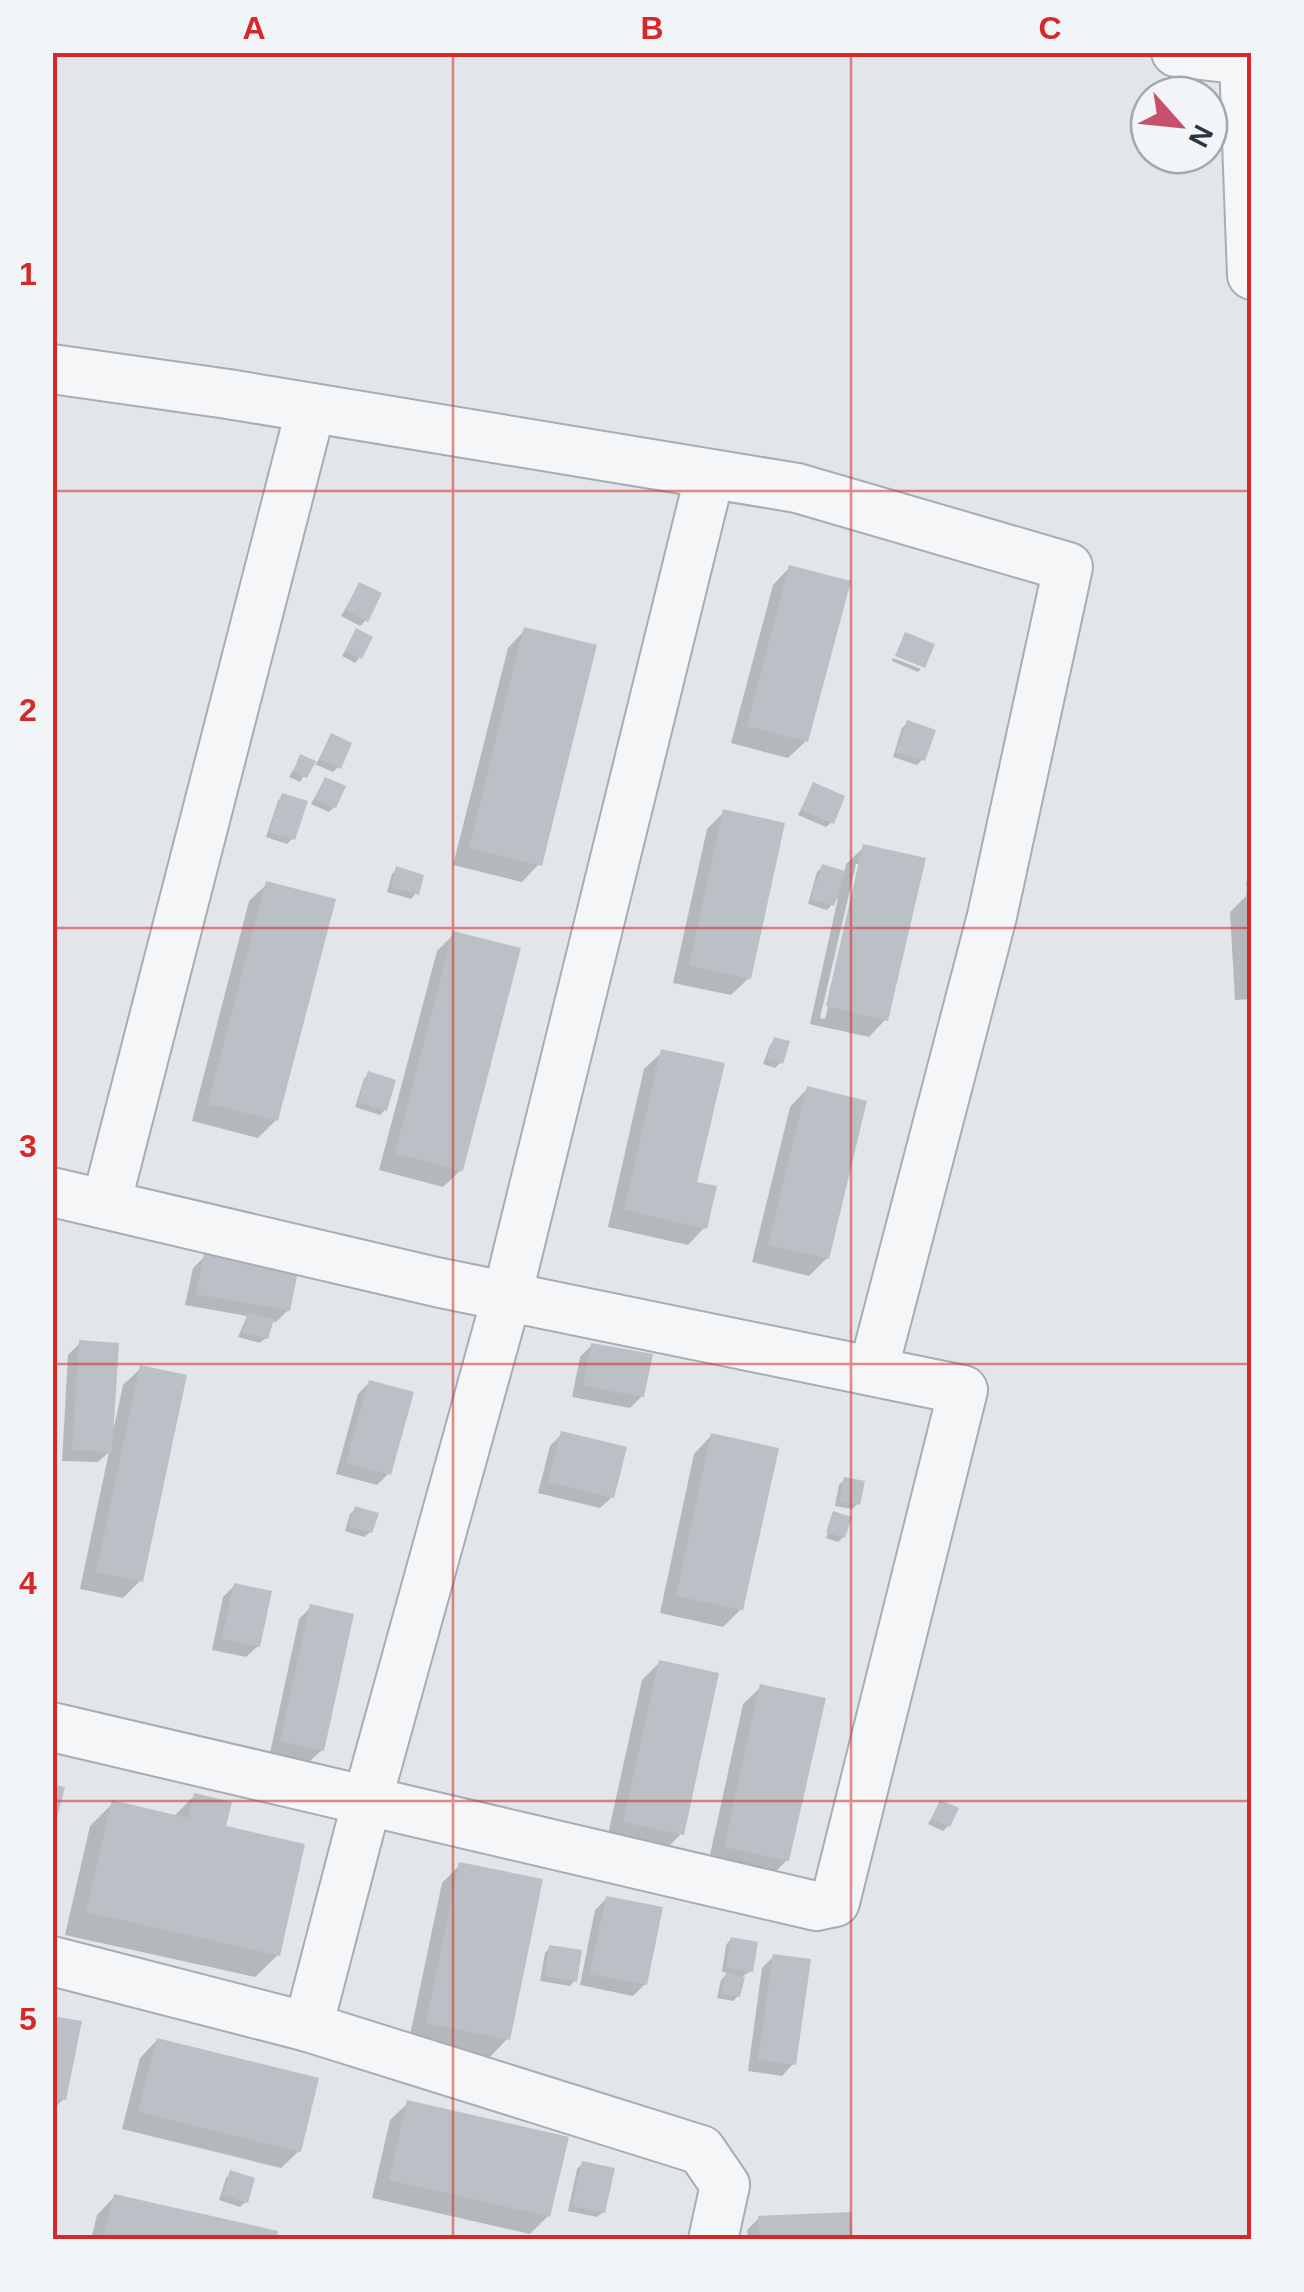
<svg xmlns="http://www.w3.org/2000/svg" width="1304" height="2292" font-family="Arial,sans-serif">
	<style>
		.shadow { fill: #0003; fill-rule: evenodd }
		.building { fill: #bac0c6 }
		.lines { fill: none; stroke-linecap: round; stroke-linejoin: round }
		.minor-casing { stroke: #a7adb4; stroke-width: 52 }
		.minor { stroke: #f5f6f8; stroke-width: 48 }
		.grid { fill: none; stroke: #d62828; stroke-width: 2.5; stroke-opacity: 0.55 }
		.neatline { fill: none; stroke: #d62828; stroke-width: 4 }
		.grid-label { font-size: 32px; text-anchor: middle; font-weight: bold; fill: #d62828 }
	</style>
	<rect width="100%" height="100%" fill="#e2e6ea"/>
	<g class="shadow">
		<path d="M 790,567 L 806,741 L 788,758 L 731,743 L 773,585 Z"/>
		<path d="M 359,585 L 365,621 L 360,626 L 341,616 Z"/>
		<path d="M 525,630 L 539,864 L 522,882 L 453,865 L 508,648 Z"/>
		<path d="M 356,631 L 360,657 L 355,663 L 342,656 Z"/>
		<path d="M 893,658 L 921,669 L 918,672 L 892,661 Z"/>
		<path d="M 907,723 L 922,760 L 917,765 L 893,757 L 902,728 Z"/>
		<path d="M 332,736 L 338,767 L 333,772 L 312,763 L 300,782 L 289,777 L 301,757 L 316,764 Z"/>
		<path d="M 325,780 L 334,807 L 329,812 L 311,804 Z"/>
		<path d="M 813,785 L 832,822 L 826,827 L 798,815 Z"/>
		<path d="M 283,795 L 292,839 L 287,844 L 266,837 L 278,801 Z"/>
		<path d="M 724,812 L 749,978 L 731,995 L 673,983 L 707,829 Z"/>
		<path d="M 864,847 L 886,1019 L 869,1037 L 810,1024 L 838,898 L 827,910 L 808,904 L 817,872 L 822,867 L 844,874 L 846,864 ZM 856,864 L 861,864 L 825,1019 L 820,1018 Z"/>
		<path d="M 397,869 L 416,893 L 411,899 L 387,892 L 392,874 Z"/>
		<path d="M 1252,877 L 1252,999 L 1235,1000 L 1230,912 L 1247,895 L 1246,882 Z"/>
		<path d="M 267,884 L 276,1120 L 258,1138 L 192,1121 L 249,901 Z"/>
		<path d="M 454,934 L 461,1170 L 443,1187 L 379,1170 L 437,951 Z"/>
		<path d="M 775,1039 L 780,1063 L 775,1068 L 763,1064 L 770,1045 Z"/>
		<path d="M 662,1052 L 705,1227 L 688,1245 L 608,1227 L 644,1069 Z"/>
		<path d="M 369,1074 L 385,1110 L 380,1115 L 355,1107 L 364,1079 Z"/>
		<path d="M 807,1089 L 827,1258 L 809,1276 L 752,1262 L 790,1107 Z"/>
		<path d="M 205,1256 L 288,1310 L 276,1322 L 271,1321 L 266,1338 L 260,1343 L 238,1337 L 247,1316 L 185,1305 L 193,1268 Z"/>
		<path d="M 80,1343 L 111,1426 L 114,1427 L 123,1385 L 141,1368 L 141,1580 L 123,1598 L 80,1589 L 109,1452 L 98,1462 L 62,1461 L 68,1355 Z"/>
		<path d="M 592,1345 L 642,1396 L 630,1408 L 572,1397 L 580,1357 Z"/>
		<path d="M 370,1382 L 388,1474 L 377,1485 L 336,1474 L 358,1394 Z"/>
		<path d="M 562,1434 L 612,1497 L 600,1508 L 538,1493 L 550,1446 Z"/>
		<path d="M 711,1436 L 741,1609 L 723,1627 L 660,1613 L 694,1454 Z"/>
		<path d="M 844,1480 L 857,1504 L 852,1509 L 835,1506 L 839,1485 Z"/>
		<path d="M 356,1508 L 370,1532 L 364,1537 L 345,1531 L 350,1514 Z"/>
		<path d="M 834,1514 L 843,1537 L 838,1542 L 826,1538 Z"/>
		<path d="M 235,1585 L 258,1646 L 246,1657 L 212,1650 L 223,1597 Z"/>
		<path d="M 311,1607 L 322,1750 L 310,1761 L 270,1753 L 299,1619 Z"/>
		<path d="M 660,1662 L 681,1834 L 664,1851 L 607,1839 L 642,1680 Z"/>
		<path d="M 761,1687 L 787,1860 L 770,1877 L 708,1864 L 743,1704 Z"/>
		<path d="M 195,1795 L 223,1828 L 278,1955 L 255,1977 L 65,1935 L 90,1826 L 113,1803 L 173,1817 Z"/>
		<path d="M 940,1803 L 948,1826 L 943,1831 L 928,1824 Z"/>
		<path d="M 460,1865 L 507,2039 L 490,2057 L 409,2040 L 442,1883 Z"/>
		<path d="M 607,1898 L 645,1984 L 633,1996 L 580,1985 L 595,1910 Z"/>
		<path d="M 731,1939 L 751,1971 L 743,1976 L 738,1996 L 733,2001 L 717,1998 L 721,1980 L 728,1973 L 722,1972 L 726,1945 Z"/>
		<path d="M 550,1947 L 575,1980 L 570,1986 L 540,1981 L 545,1953 Z"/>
		<path d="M 774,1956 L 793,2064 L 782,2076 L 748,2071 L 762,1968 Z"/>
		<path d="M 52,2018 L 64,2099 L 52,2110 Z"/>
		<path d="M 157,2040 L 299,2151 L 281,2168 L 122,2129 L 140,2058 Z"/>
		<path d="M 408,2103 L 548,2216 L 530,2234 L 372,2198 L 390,2120 Z"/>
		<path d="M 583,2163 L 603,2212 L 597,2217 L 568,2211 L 577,2169 Z"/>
		<path d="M 231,2173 L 246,2202 L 240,2207 L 219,2200 L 226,2178 Z"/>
		<path d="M 114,2197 L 274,2240 L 91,2240 L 97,2215 Z"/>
		<path d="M 759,2218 L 849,2236 L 846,2240 L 748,2240 L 747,2230 Z"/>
	</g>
	<g class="building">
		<path d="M 789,565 L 851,581 L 808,742 L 747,726 Z"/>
		<path d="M 359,582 L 382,593 L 368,622 L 345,610 Z"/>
		<path d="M 524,627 L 597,645 L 542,866 L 469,848 Z"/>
		<path d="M 356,628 L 373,637 L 362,659 L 345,651 Z"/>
		<path d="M 905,632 L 935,644 L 925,668 L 895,656 Z"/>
		<path d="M 907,720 L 936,730 L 925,761 L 896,752 Z"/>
		<path d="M 331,733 L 352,743 L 341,769 L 319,759 Z"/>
		<path d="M 300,754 L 316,761 L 307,778 L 293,772 Z"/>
		<path d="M 325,777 L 346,786 L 336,808 L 314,799 Z"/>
		<path d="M 813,782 L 845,796 L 834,824 L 801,810 Z"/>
		<path d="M 282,793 L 308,801 L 295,840 L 269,832 Z"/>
		<path d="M 723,809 L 785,823 L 751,979 L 689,966 Z"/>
		<path d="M 863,844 L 926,858 L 888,1021 L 826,1006 Z"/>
		<path d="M 822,864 L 845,871 L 834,906 L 811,899 Z"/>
		<path d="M 396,866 L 424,875 L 419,895 L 391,887 Z"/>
		<path d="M 266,881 L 336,899 L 278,1121 L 208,1104 Z"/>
		<path d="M 1252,891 L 1252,926 L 1249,926 L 1246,892 Z"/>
		<path d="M 453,931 L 521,948 L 463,1171 L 395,1153 Z"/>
		<path d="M 774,1037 L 790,1041 L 783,1064 L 767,1059 Z"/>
		<path d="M 661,1049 L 725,1063 L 697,1182 L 717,1186 L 707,1229 L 624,1210 Z"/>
		<path d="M 368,1071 L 396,1080 L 387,1111 L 358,1102 Z"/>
		<path d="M 807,1086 L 867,1101 L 829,1259 L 768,1245 Z"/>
		<path d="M 204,1253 L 298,1271 L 290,1311 L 196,1294 Z"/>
		<path d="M 248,1312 L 274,1319 L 268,1339 L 242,1332 Z"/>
		<path d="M 79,1340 L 119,1343 L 112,1452 L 72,1450 Z"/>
		<path d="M 591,1343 L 653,1354 L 644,1397 L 583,1386 Z"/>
		<path d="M 140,1365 L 187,1375 L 143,1582 L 96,1572 Z"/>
		<path d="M 369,1380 L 414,1392 L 391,1475 L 346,1463 Z"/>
		<path d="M 561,1431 L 627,1447 L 614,1498 L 548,1482 Z"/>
		<path d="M 711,1433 L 779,1448 L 743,1610 L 676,1596 Z"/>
		<path d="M 844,1477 L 865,1481 L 860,1505 L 839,1501 Z"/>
		<path d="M 355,1506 L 379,1513 L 372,1533 L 349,1526 Z"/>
		<path d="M 833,1511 L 852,1517 L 845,1538 L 826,1532 Z"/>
		<path d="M 234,1583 L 272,1591 L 260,1647 L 222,1639 Z"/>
		<path d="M 310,1604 L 354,1614 L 324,1751 L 280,1741 Z"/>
		<path d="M 659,1660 L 719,1673 L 684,1835 L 623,1822 Z"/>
		<path d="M 760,1684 L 826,1698 L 789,1861 L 724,1847 Z"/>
		<path d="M 52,1784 L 65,1787 L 54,1829 L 52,1829 Z"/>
		<path d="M 194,1793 L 232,1802 L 226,1826 L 305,1844 L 280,1956 L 86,1912 L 112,1800 L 188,1818 Z"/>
		<path d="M 940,1800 L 959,1808 L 950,1827 L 931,1819 Z"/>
		<path d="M 459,1862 L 543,1879 L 510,2040 L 426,2023 Z"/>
		<path d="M 606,1896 L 663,1907 L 647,1985 L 590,1974 Z"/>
		<path d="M 731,1937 L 758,1942 L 753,1972 L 726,1968 Z"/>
		<path d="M 549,1945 L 582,1950 L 577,1982 L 544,1976 Z"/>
		<path d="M 773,1954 L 811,1959 L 796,2065 L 758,2060 Z"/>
		<path d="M 726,1972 L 745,1977 L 740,1997 L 721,1993 Z"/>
		<path d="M 52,2016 L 82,2021 L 66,2100 L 52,2098 Z"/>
		<path d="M 157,2038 L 319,2078 L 301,2152 L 138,2112 Z"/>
		<path d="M 407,2100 L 569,2137 L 550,2217 L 389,2180 Z"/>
		<path d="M 582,2161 L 615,2168 L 605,2213 L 572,2206 Z"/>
		<path d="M 230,2170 L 255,2178 L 248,2203 L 223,2195 Z"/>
		<path d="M 114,2194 L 278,2231 L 276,2240 L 103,2240 Z"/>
		<path d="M 851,2212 L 852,2237 L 759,2240 L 758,2216 Z"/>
	</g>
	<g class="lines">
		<g class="minor-casing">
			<g id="minor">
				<path d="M 1176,52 L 1252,61"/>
				<path d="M 1244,60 L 1252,275"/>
				<path d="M 52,369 L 228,394 L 797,488 L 1068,567 L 992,916 L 873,1371"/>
				<path d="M 52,1192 L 436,1282 L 963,1390 L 835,1902 L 816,1906 L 52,1727"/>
				<path d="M 106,1204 L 311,408"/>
				<path d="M 52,1961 L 308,2027 L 701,2150 L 725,2185 L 713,2240"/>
				<path d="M 308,2027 L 367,1801 L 507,1296 L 710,474"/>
			</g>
		</g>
		<use href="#minor" class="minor"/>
	</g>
	<path class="grid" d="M 453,52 L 453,2240M 851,52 L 851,2240M 52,491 L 1252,491M 52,928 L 1252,928M 52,1364 L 1252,1364M 52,1801 L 1252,1801"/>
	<rect width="1304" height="2292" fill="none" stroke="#f2f5f7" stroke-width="110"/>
	<g transform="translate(1179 125) rotate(117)"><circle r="48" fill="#f2f5f7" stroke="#a2a8ae" stroke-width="2.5"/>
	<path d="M0-8L18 38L0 25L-18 38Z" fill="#c6506e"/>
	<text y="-15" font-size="28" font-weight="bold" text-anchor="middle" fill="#2b3541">N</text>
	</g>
	<rect x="55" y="55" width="1194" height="2182" class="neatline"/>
	<g class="grid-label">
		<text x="254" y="39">A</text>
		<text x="652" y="39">B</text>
		<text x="1050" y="39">C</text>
		<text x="28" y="285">1</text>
		<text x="28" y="721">2</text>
		<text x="28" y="1157">3</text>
		<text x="28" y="1594">4</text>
		<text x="28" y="2030">5</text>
	</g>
</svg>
